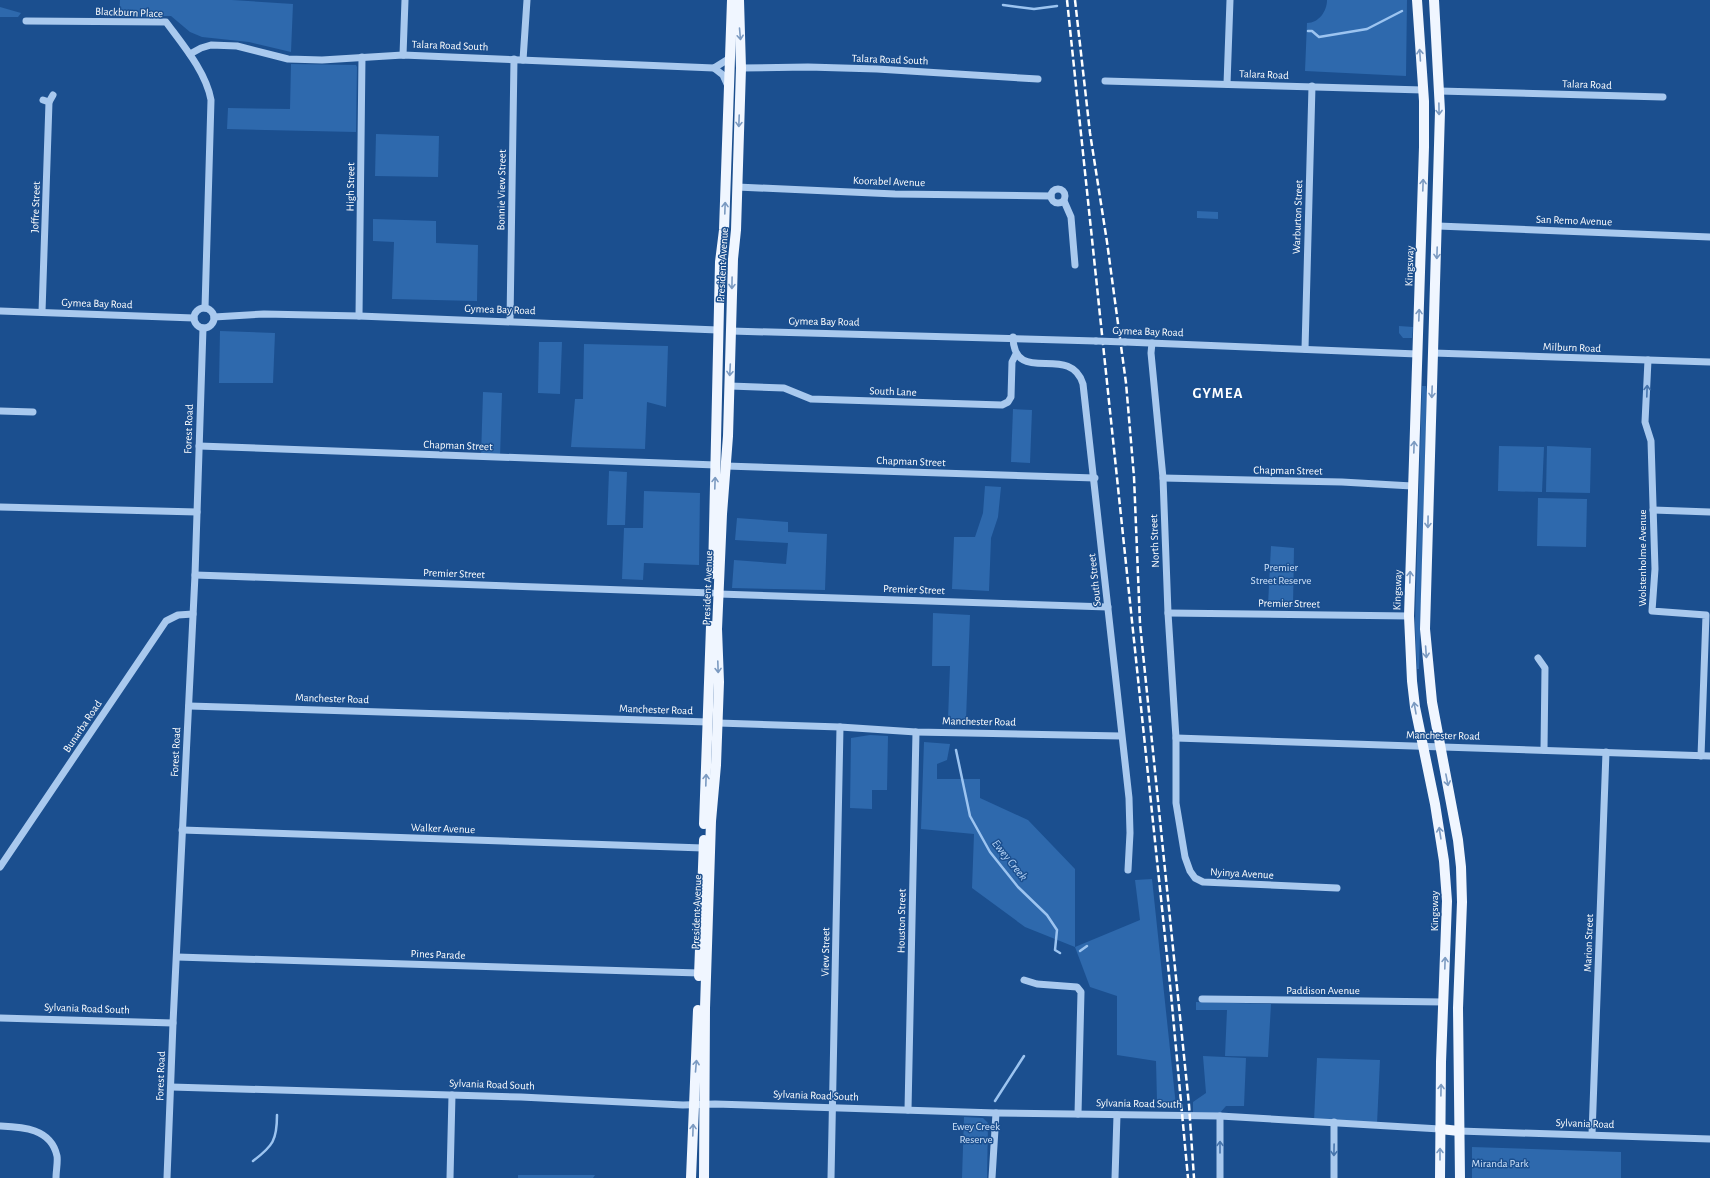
<svg xmlns="http://www.w3.org/2000/svg" width="1710" height="1178" font-family="'Alegreya Sans',sans-serif">
	<style>
		.green { fill: #2e69ad }
		.lines { fill: none; stroke-linecap: round; stroke-linejoin: round }
		.stream { stroke: #9cc4f0; stroke-width: 2.5 }
		.minor { stroke: #a9c9ee; stroke-width: 7 }
		.major { stroke: #f0f6ff; stroke-width: 10 }
		.rail { stroke: #fff; stroke-width: 2.5; stroke-dasharray: 7 3; stroke-linecap: butt }
		.minor-bridge { stroke: #a9c9ee; stroke-width: 7 }
		.oneway { stroke: #7b9ac1 }
		.oneway2 { stroke: #4674ac }
		.labels { text-anchor: middle; stroke-width: 3; stroke-linejoin: round; paint-order: stroke }
		.street-label { font-size: 11px; fill: #fff; stroke: #1b4f8f }
		.park-label { font-size: 11px; fill: #cfe3fa; stroke: #1b4f8f }
		.water-label { font-size: 12px; font-style: italic; fill: #b5d3f5; stroke: #1b4f8f }
		.district-label { font-size: 15px; font-weight: bold; letter-spacing: 1px; fill: #fff; stroke: #1b4f8f }
	</style>
	<rect width="100%" height="100%" fill="#1b4f8f"/>
	<g class="green">
		<path d="M 120,0 L 232,0 L 293,4 L 291,52 L 249,42 L 202,37 L 190,32 L 171,16 L 119,17 Z"/>
		<path d="M 1327,0 L 1407,0 L 1406,76 L 1305,71 L 1307,23 C 1319,23 1327,11 1327,0 Z"/>
		<path d="M 0,7 L 21,13 L 18,17 L 0,17 Z"/>
		<path d="M 291,64 L 356,65 L 357,67 L 356,132 L 227,129 L 228,108 L 290,109 Z"/>
		<path d="M 376,134 L 439,136 L 438,177 L 375,176 Z"/>
		<path d="M 1197,211 L 1218,212 L 1218,219 L 1197,218 Z"/>
		<path d="M 373,219 L 436,221 L 436,243 L 478,245 L 477,301 L 392,299 L 394,242 L 373,241 Z"/>
		<path d="M 1399,326 L 1413,327 L 1412,338 L 1403,338 L 1399,333 Z"/>
		<path d="M 220,331 L 275,333 L 273,383 L 219,383 Z"/>
		<path d="M 539,342 L 562,342 L 560,394 L 538,393 Z"/>
		<path d="M 584,344 L 668,346 L 666,407 L 647,402 L 645,449 L 571,447 L 575,399 L 583,399 Z"/>
		<path d="M 1422,386 L 1426,386 L 1427,393 L 1419,669 L 1417,669 L 1415,623 Z"/>
		<path d="M 483,392 L 502,393 L 500,457 L 481,456 Z"/>
		<path d="M 1013,409 L 1032,410 L 1030,463 L 1011,462 Z"/>
		<path d="M 1499,446 L 1544,447 L 1542,492 L 1498,491 Z"/>
		<path d="M 1547,446 L 1591,448 L 1590,493 L 1546,492 Z"/>
		<path d="M 609,471 L 627,472 L 625,525 L 607,525 Z"/>
		<path d="M 985,486 L 1001,487 L 998,517 L 991,538 L 989,591 L 952,589 L 954,537 L 975,537 L 983,513 Z"/>
		<path d="M 644,491 L 700,493 L 699,565 L 644,563 L 643,580 L 622,579 L 624,528 L 643,528 Z"/>
		<path d="M 1538,498 L 1587,499 L 1586,547 L 1537,546 Z"/>
		<path d="M 737,518 L 788,522 L 788,532 L 827,534 L 825,590 L 732,588 L 734,560 L 786,564 L 788,543 L 735,540 Z"/>
		<path d="M 1271,546 L 1294,548 L 1293,606 L 1268,605 Z"/>
		<path d="M 933,613 L 970,615 L 966,719 L 948,719 L 950,666 L 932,666 Z"/>
		<path d="M 870,735 L 888,736 L 887,790 L 872,790 L 872,809 L 850,808 L 851,738 Z"/>
		<path d="M 924,742 L 950,744 L 947,760 L 937,764 L 937,779 L 980,779 L 980,798 L 1028,820 L 1075,869 L 1075,947 L 1140,920 L 1135,880 L 1152,879 L 1176,1106 L 1157,1101 L 1156,1061 L 1117,1055 L 1117,996 L 1090,987 L 1075,947 L 1025,927 L 972,888 L 974,834 L 921,829 Z"/>
		<path d="M 1196,1002 L 1271,1004 L 1268,1057 L 1225,1056 L 1227,1010 L 1196,1010 Z"/>
		<path d="M 1203,1056 L 1246,1058 L 1244,1106 L 1226,1106 L 1219,1114 L 1193,1115 L 1193,1102 L 1206,1093 Z"/>
		<path d="M 1317,1058 L 1380,1060 L 1377,1124 L 1314,1121 Z"/>
		<path d="M 964,1117 L 983,1118 L 988,1123 L 987,1178 L 962,1178 Z"/>
		<path d="M 1472,1147 L 1621,1152 L 1621,1178 L 1472,1178 Z"/>
		<path d="M 518,1175 L 595,1175 L 593,1178 L 518,1178 Z"/>
	</g>
	<g class="lines">
		<g class="stream">
			<path d="M 1003,5 L 1034,9 L 1057,6"/>
			<path d="M 1308,31 L 1312,31 L 1319,37 L 1367,29 L 1402,11"/>
			<path d="M 956,750 L 970,816 L 990,852 L 1018,887 L 1047,915 L 1057,930 L 1055,950 L 1060,953"/>
			<path d="M 1080,951 L 1087,946"/>
			<path d="M 995,1101 L 1024,1056"/>
			<path d="M 253,1161 C 273,1146 277,1140 277,1115"/>
		</g>
		<g class="minor">
			<path d="M 26,21 L 166,22 C 183,45 206,72 211,100 L 205,308"/>
			<path d="M 190,54 L 201,48 L 211,45 L 237,46 L 288,59 L 322,60 L 403,55 L 714,68 L 730,58"/>
			<path d="M 403,55 L 405,0"/>
			<path d="M 523,60 L 527,0"/>
			<path d="M 714,68 L 723,75 L 728,86"/>
			<path d="M 741,68 L 808,67 L 877,69 L 1038,79"/>
			<path d="M 1105,81 L 1423,90"/>
			<path d="M 1227,84 L 1230,0"/>
			<path d="M 1439,91 L 1663,97"/>
			<path d="M 49,102 L 53,95"/>
			<path d="M 737,187 L 895,194 L 1051,196"/>
			<circle cx="1058" cy="196" r="7"/>
			<path d="M 1064,201 L 1071,217 L 1075,265"/>
			<path d="M 1438,226 L 1710,237"/>
			<circle cx="204" cy="318" r="10"/>
			<path d="M 0,311 L 194,318"/>
			<path d="M 42,312 L 49,102 L 43,100"/>
			<path d="M 359,316 L 362,57"/>
			<path d="M 214,317 L 264,314 L 359,316 L 718,330"/>
			<path d="M 510,321 L 514,59"/>
			<path d="M 731,331 L 1096,341"/>
			<path d="M 1013,337 C 1014,387 1070,342 1083,384 L 1129,798 L 1130,833 L 1128,870"/>
			<path d="M 1125,342 L 1417,354"/>
			<path d="M 1152,343 L 1151,353 L 1163,478 L 1168,613 L 1176,738 L 1176,803 L 1185,857 L 1190,871 L 1195,878 L 1203,882 L 1337,888"/>
			<path d="M 1305,349 L 1312,86"/>
			<path d="M 1433,353 L 1710,362"/>
			<path d="M 1648,360 L 1645,422 L 1651,441 L 1655,569 L 1652,611 L 1706,615 L 1701,756"/>
			<path d="M 730,386 L 784,388 L 811,399 L 1002,405 L 1008,402 L 1011,397 L 1012,362 L 1016,354"/>
			<path d="M 0,411 L 33,412"/>
			<path d="M 199,446 L 716,465"/>
			<path d="M 726,466 L 1095,478"/>
			<path d="M 1163,478 L 1342,482 L 1412,486"/>
			<path d="M 0,507 L 197,512"/>
			<path d="M 1653,510 L 1710,512"/>
			<path d="M 195,575 L 712,593"/>
			<path d="M 719,594 L 1108,607"/>
			<path d="M 1168,613 L 1409,616"/>
			<path d="M 1538,658 L 1545,668 L 1544,750"/>
			<path d="M 189,706 L 708,722"/>
			<path d="M 718,723 L 840,727 L 916,732 L 1121,736"/>
			<path d="M 1176,738 L 1710,756"/>
			<path d="M 182,830 L 703,848"/>
			<path d="M 0,867 L 166,621 L 178,615 L 193,614"/>
			<path d="M 177,957 L 699,973"/>
			<path d="M 1024,980 L 1037,984 L 1077,987 L 1081,992 L 1078,1114"/>
			<path d="M 1202,999 L 1444,1002"/>
			<path d="M 0,1018 L 173,1023"/>
			<path d="M 171,1087 L 521,1097 L 683,1105 L 715,1104 L 996,1113 L 1220,1116 L 1440,1129"/>
			<path d="M 908,1110 L 916,732"/>
			<path d="M 0,1126 C 22,1127 51,1128 57,1156 C 58,1162 56,1171 56,1178"/>
			<path d="M 1459,1131 L 1710,1139"/>
			<path d="M 1592,1134 L 1606,752"/>
			<path d="M 167,1178 L 173,1023 L 195,575 L 203,328"/>
			<path d="M 450,1178 L 452,1095"/>
			<path d="M 831,1178 L 840,727"/>
			<path d="M 992,1178 L 996,1113"/>
			<path d="M 1115,1178 L 1117,1115"/>
			<path d="M 1220,1178 L 1220,1116"/>
			<path d="M 1334,1178 L 1334,1122"/>
		</g>
		<g class="major">
			<path d="M 1417,0 L 1424,101 L 1424,147 L 1409,616 L 1412,681 L 1415,707 L 1435,804 L 1444,861 L 1447,901 L 1441,1062 L 1440,1178"/>
			<path d="M 1434,0 L 1440,111 L 1425,629 L 1432,702 L 1458,840 L 1461,867 L 1462,902 L 1458,1008 L 1460,1178"/>
			<path d="M 713,574 L 720,262 L 724,230 L 732,0"/>
			<path d="M 704,824 L 711,626"/>
			<path d="M 699,976 L 704,840"/>
			<path d="M 1440,1129 L 1459,1131"/>
			<path d="M 691,1178 L 698,1010"/>
			<path d="M 704,1178 L 705,1008 L 711,821 L 716,765 L 719,682 L 717,629 L 722,514 L 728,436 L 733,259 L 736,230 L 741,68 L 739,0"/>
		</g>
		<g class="rail">
			<path d="M 1067,0 L 1171,994 L 1188,1178"/>
			<path d="M 1075,0 L 1090,133 L 1107,242 L 1126,383 L 1134,477 L 1140,624 L 1189,1105 L 1194,1178"/>
		</g>
		<path class="minor-bridge" d="M 1096,341 L 1125,342"/>
	</g>
	<defs><path id="oneway-shaft" d="M-6 0H5M1.5-3L5.5 0L1.5 3" fill="none" stroke-width="1.6" stroke-linecap="round" stroke-linejoin="round"/></defs>
	<g class="oneway">
		<use href="#oneway-shaft" transform="translate(740 34) rotate(85)"/>
		<use href="#oneway-shaft" transform="translate(1420 55) rotate(-94)"/>
		<use href="#oneway-shaft" transform="translate(1439 109) rotate(89)"/>
		<use href="#oneway-shaft" transform="translate(739 121) rotate(92)"/>
		<use href="#oneway-shaft" transform="translate(1423 185) rotate(-88)"/>
		<use href="#oneway-shaft" transform="translate(725 208) rotate(-88)"/>
		<use href="#oneway-shaft" transform="translate(1437 253) rotate(92)"/>
		<use href="#oneway-shaft" transform="translate(732 283) rotate(91)"/>
		<use href="#oneway-shaft" transform="translate(1419 315) rotate(-88)"/>
		<use href="#oneway-shaft" transform="translate(730 370) rotate(93)"/>
		<use href="#oneway-shaft" transform="translate(1432 392) rotate(92)"/>
		<use href="#oneway-shaft" transform="translate(1414 447) rotate(-88)"/>
		<use href="#oneway-shaft" transform="translate(715 483) rotate(-88)"/>
		<use href="#oneway-shaft" transform="translate(1428 522) rotate(91)"/>
		<use href="#oneway-shaft" transform="translate(1410 577) rotate(-88)"/>
		<use href="#oneway-shaft" transform="translate(1426 652) rotate(86)"/>
		<use href="#oneway-shaft" transform="translate(718 667) rotate(88)"/>
		<use href="#oneway-shaft" transform="translate(1415 708) rotate(-100)"/>
		<use href="#oneway-shaft" transform="translate(706 780) rotate(-88)"/>
		<use href="#oneway-shaft" transform="translate(1447 780) rotate(79)"/>
		<use href="#oneway-shaft" transform="translate(1440 833) rotate(-99)"/>
		<use href="#oneway-shaft" transform="translate(1445 963) rotate(-88)"/>
		<use href="#oneway-shaft" transform="translate(696 1066) rotate(-85)"/>
		<use href="#oneway-shaft" transform="translate(1441 1090) rotate(-89)"/>
		<use href="#oneway-shaft" transform="translate(693 1130) rotate(-88)"/>
		<use href="#oneway-shaft" transform="translate(1440 1154) rotate(-90)"/>
	</g>
	<g class="oneway2">
		<use href="#oneway-shaft" transform="translate(1647 391) rotate(-88)"/>
		<use href="#oneway-shaft" transform="translate(1220 1147) rotate(-90)"/>
		<use href="#oneway-shaft" transform="translate(1334 1150) rotate(91)"/>
	</g>
	<g class="labels">
		<g class="street-label">
			<text transform="translate(129 12) rotate(2)" y="4">Blackburn Place</text>
			<text transform="translate(450 45) rotate(2)" y="4">Talara Road South</text>
			<text transform="translate(890 59) rotate(2)" y="4">Talara Road South</text>
			<text transform="translate(1264 74) rotate(2)" y="4">Talara Road</text>
			<text transform="translate(1587 84) rotate(2)" y="4">Talara Road</text>
			<text transform="translate(889 181) rotate(2)" y="4">Koorabel Avenue</text>
			<text transform="translate(350 187) rotate(-89)" y="4">High Street</text>
			<text transform="translate(501 190) rotate(-89)" y="4">Bonnie View Street</text>
			<text transform="translate(35 207) rotate(-88)" y="4">Joffre Street</text>
			<text transform="translate(1297 217) rotate(-88)" y="4">Warburton Street</text>
			<text transform="translate(1574 220) rotate(2)" y="4">San Remo Avenue</text>
			<text transform="translate(722 265) rotate(-87)" y="4">President Avenue</text>
			<text transform="translate(1409 266) rotate(-88)" y="4">Kingsway</text>
			<text transform="translate(97 303) rotate(2)" y="4">Gymea Bay Road</text>
			<text transform="translate(500 309) rotate(2)" y="4">Gymea Bay Road</text>
			<text transform="translate(824 321) rotate(1)" y="4">Gymea Bay Road</text>
			<text transform="translate(1148 331) rotate(2)" y="4">Gymea Bay Road</text>
			<text transform="translate(1572 347) rotate(2)" y="4">Milburn Road</text>
			<text transform="translate(893 391) rotate(2)" y="4">South Lane</text>
			<text transform="translate(188 429) rotate(-88)" y="4">Forest Road</text>
			<text transform="translate(458 445) rotate(2)" y="4">Chapman Street</text>
			<text transform="translate(911 461) rotate(2)" y="4">Chapman Street</text>
			<text transform="translate(1288 470) rotate(1)" y="4">Chapman Street</text>
			<text transform="translate(1154 541) rotate(-92)" y="4">North Street</text>
			<text transform="translate(1642 558) rotate(-90)" y="4">Wolstenholme Avenue</text>
			<text transform="translate(454 573) rotate(2)" y="4">Premier Street</text>
			<text transform="translate(1094 580) rotate(-96)" y="4">South Street</text>
			<text transform="translate(707 588) rotate(-88)" y="4">President Avenue</text>
			<text transform="translate(914 589) rotate(2)" y="4">Premier Street</text>
			<text transform="translate(1397 590) rotate(-88)" y="4">Kingsway</text>
			<text transform="translate(1289 603) rotate(1)" y="4">Premier Street</text>
			<text transform="translate(332 698) rotate(2)" y="4">Manchester Road</text>
			<text transform="translate(656 709) rotate(2)" y="4">Manchester Road</text>
			<text transform="translate(979 721) rotate(1)" y="4">Manchester Road</text>
			<text transform="translate(82 726) rotate(-56)" y="4">Bunarba Road</text>
			<text transform="translate(1443 735) rotate(1)" y="4">Manchester Road</text>
			<text transform="translate(175 752) rotate(-87)" y="4">Forest Road</text>
			<text transform="translate(443 828) rotate(2)" y="4">Walker Avenue</text>
			<text transform="translate(1242 873) rotate(3)" y="4">Nyinya Avenue</text>
			<text transform="translate(1434 911) rotate(-90)" y="4">Kingsway</text>
			<text transform="translate(696 912) rotate(-88)" y="4">President Avenue</text>
			<text transform="translate(901 921) rotate(-89)" y="4">Houston Street</text>
			<text transform="translate(1588 943) rotate(-88)" y="4">Marion Street</text>
			<text transform="translate(825 952) rotate(-89)" y="4">View Street</text>
			<text transform="translate(438 954) rotate(2)" y="4">Pines Parade</text>
			<text x="1323" y="994">Paddison Avenue</text>
			<text transform="translate(87 1008) rotate(2)" y="4">Sylvania Road South</text>
			<text transform="translate(160 1076) rotate(-88)" y="4">Forest Road</text>
			<text transform="translate(492 1084) rotate(2)" y="4">Sylvania Road South</text>
			<text transform="translate(816 1095) rotate(2)" y="4">Sylvania Road South</text>
			<text transform="translate(1139 1103) rotate(1)" y="4">Sylvania Road South</text>
			<text transform="translate(1585 1123) rotate(2)" y="4">Sylvania Road</text>
		</g>
		<g class="park-label">
			<text x="1281" y="571">Premier<tspan x="1281" dy="13">Street Reserve</tspan></text>
			<text x="976" y="1130">Ewey Creek<tspan x="976" dy="13">Reserve</tspan></text>
			<text x="1500" y="1167">Miranda Park</text>
		</g>
		<g class="water-label">
			<text transform="translate(1010 860) rotate(51)" y="4">Ewey Creek</text>
		</g>
		<g class="district-label">
			<text x="1218" y="398">GYMEA</text>
		</g>
	</g>
</svg>
